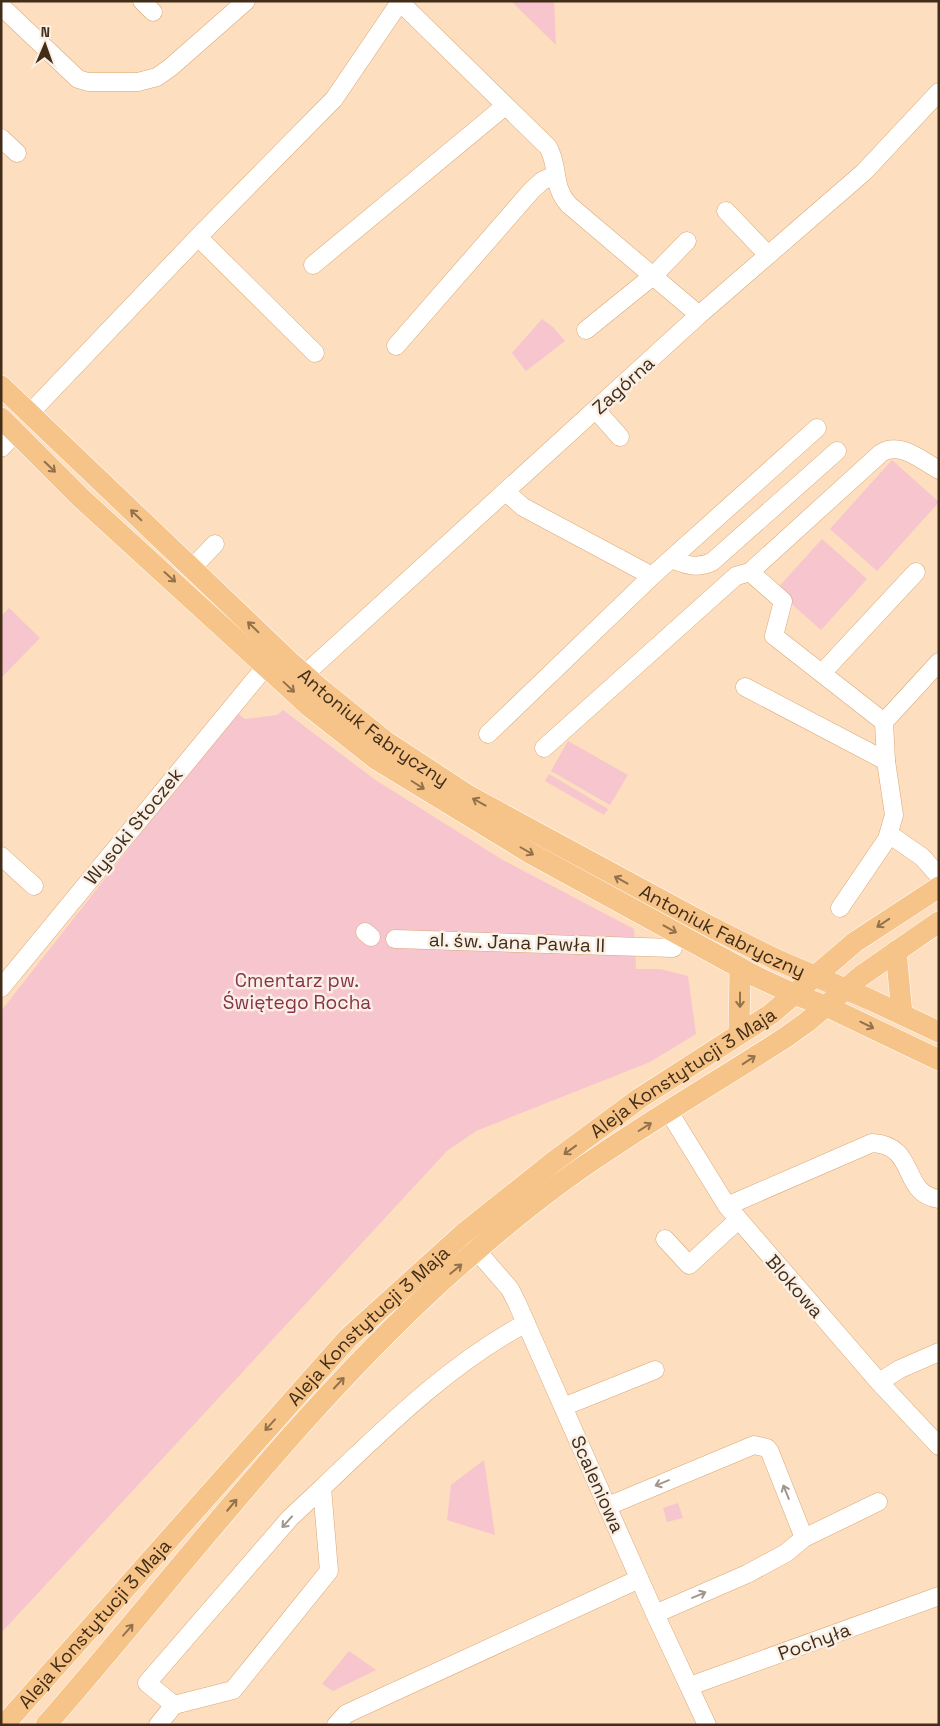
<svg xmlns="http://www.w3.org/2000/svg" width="940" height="1726" font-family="'Space Grotesk',sans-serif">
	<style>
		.green { fill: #f6c5ce }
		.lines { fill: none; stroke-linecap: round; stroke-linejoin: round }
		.minor-casing { stroke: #daa875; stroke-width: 19 }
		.major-casing { stroke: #fff; stroke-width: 22 }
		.minor { stroke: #fff; stroke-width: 18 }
		.major { stroke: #f6c489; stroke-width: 21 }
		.oneway { stroke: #92714b }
		.oneway2 { stroke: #a0968c }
		.labels { text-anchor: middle; stroke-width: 5; stroke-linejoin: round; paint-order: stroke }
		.street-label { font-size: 19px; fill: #412d18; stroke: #faefe5 }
		.park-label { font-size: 19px; fill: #87344a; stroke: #faefe5 }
	</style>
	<rect width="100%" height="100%" fill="#fddebf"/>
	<g class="green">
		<path d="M 511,1 L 554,1 L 556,45 Z"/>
		<path d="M 542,319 L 554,328 L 565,341 L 526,371 L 512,353 Z"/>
		<path d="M 892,460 L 939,502 L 877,571 L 830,529 Z"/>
		<path d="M 822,539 L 867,579 L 821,630 L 776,590 Z"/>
		<path d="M 9,608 L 40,638 L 1,678 L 1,616 Z"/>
		<path d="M 283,710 L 374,779 L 501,859 L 634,929 L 636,969 L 660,969 L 688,976 L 696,1034 L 650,1062 L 476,1131 L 447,1151 L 1,1633 L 1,1011 L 236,712 L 245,719 L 277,715 Z"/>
		<path d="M 568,741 L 628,775 L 610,805 L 551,771 Z"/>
		<path d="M 549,774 L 608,809 L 604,815 L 545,781 Z"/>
		<path d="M 484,1460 L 495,1535 L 447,1520 L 451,1485 Z"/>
		<path d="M 678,1503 L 683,1518 L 667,1522 L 663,1508 Z"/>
		<path d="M 349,1651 L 376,1670 L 333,1691 L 322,1684 Z"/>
	</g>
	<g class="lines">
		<g class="minor-casing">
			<g id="minor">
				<path d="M 142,1 L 153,12"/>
				<path d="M 399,1 L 548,147 C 560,168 551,185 569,205 L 699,315"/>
				<path d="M 1,6 L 78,79 L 88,82 L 138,82 L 157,77 L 171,67 L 246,1"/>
				<path d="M 1,138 L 17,153"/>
				<path d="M 726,211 L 768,255"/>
				<path d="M 198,237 L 315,353"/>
				<path d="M 313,265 L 505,106"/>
				<path d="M 586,330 L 654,275 L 687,241"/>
				<path d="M 396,346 L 532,190 L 542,181 L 555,175"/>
				<path d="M 596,410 L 620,437"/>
				<path d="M 30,413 L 198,237 L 334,99 L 400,2"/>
				<path d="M 1,448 L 15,433"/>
				<path d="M 671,559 C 686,565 696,569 712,562 L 837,451"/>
				<path d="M 192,568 L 215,544"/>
				<path d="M 750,572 L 783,601 L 774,636 L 884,722"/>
				<path d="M 652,576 L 817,428"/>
				<path d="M 823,672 L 916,572"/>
				<path d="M 304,675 L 699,315 L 864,172 L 939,92"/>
				<path d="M 745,687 L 886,761"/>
				<path d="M 488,734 L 652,576 L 523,507 L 506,492"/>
				<path d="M 544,748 L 736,576 L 750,572 L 881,453 C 900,441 921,460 939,470"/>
				<path d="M 889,834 L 922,857 L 939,876"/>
				<path d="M 1,856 L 34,886"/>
				<path d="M 840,908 L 887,839 L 894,815 L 886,761 L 884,722 L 939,662"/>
				<path d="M 365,932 L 371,937"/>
				<path d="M 395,939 L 673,948"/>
				<path d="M 1,988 L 266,666"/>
				<path d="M 669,1112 L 727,1206 L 879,1382 L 939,1446"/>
				<path d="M 727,1206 L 872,1143 C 918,1145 900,1194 939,1199"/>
				<path d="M 665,1239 L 689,1265 L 738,1220"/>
				<path d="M 477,1251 L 510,1289 L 517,1303 L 655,1614 L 707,1725"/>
				<path d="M 879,1382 L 900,1369 L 939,1352"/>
				<path d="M 563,1407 L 655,1370"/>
				<path d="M 608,1506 L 754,1445 L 767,1448 L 770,1452 L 804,1538"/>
				<path d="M 655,1614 L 747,1574 L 786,1553 L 804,1538 L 878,1502"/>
				<path d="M 690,1686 L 939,1596"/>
				<path d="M 174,1705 L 147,1683 L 290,1518 L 322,1488"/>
				<path d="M 158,1725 L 174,1705 L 233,1690 L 329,1571 L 322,1488 C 386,1427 448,1365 526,1323"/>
				<path d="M 336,1725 L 346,1714 L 639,1579"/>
			</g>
		</g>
		<g class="major-casing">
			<g id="major">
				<path id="s1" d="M 1,386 L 289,661 L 323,691 L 385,741 L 469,796 L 711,927 L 777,960 L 871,1000 L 939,1032"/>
				<path d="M 1,418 L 81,498 L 310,707 L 376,759 L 530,853 L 755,976 L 796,995 L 826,1006 L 939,1060"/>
				<path d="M 896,951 L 902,1014"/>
				<path d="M 739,1033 L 740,968"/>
				<path id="s2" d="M 4,1725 L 348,1338 L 463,1234 L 552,1163 L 640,1098 L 771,1014 L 855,942 L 939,887"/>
				<path d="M 46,1725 C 177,1575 297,1413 444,1279 C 494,1234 548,1189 605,1152 C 664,1112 726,1076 786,1037 L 807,1022 L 861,976 L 939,922"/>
			</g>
		</g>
		<use href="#minor" class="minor"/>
		<use href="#major" class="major"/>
	</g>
	<defs><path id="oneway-shaft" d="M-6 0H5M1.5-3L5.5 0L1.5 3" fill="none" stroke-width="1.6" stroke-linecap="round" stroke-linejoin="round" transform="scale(1.25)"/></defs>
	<g class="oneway">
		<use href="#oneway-shaft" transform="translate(50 467) rotate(44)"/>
		<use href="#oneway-shaft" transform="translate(136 515) rotate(-136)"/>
		<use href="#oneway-shaft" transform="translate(170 577) rotate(42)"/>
		<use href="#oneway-shaft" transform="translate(253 627) rotate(-136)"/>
		<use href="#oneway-shaft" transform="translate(289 687) rotate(43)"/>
		<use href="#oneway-shaft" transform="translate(418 785) rotate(32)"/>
		<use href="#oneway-shaft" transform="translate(479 802) rotate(-151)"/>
		<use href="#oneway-shaft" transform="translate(527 851) rotate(30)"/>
		<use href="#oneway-shaft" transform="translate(621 880) rotate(-151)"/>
		<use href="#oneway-shaft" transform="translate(883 923) rotate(146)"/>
		<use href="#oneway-shaft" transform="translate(670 929) rotate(29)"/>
		<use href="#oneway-shaft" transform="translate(740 1000) rotate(90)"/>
		<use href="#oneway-shaft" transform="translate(867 1025) rotate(26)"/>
		<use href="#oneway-shaft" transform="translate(749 1060) rotate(-33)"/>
		<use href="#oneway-shaft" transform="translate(645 1127) rotate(-32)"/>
		<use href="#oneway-shaft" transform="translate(570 1150) rotate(144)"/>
		<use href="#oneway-shaft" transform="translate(456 1269) rotate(-40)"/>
		<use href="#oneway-shaft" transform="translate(339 1383) rotate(-47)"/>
		<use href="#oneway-shaft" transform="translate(270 1425) rotate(132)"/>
		<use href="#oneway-shaft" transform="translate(232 1505) rotate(-50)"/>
		<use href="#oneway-shaft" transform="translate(128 1630) rotate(-49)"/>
	</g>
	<g class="oneway2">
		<use href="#oneway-shaft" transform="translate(662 1483) rotate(158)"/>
		<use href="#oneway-shaft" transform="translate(786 1492) rotate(-112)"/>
		<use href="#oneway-shaft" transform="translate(287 1522) rotate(132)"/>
		<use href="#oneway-shaft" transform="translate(699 1595) rotate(-23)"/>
	</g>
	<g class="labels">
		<g class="street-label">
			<text transform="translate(623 385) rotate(-42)" y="7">Zagórna</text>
			<text dy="7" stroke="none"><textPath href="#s1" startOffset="506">Antoniuk Fabryczny</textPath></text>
			<text transform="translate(133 826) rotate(-51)" y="7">Wysoki Stoczek</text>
			<text dy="7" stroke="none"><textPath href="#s1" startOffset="911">Antoniuk Fabryczny</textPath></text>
			<text transform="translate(517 942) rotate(2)" y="7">al. św. Jana Pawła II</text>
			<text dy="7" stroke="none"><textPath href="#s2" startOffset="946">Aleja Konstytucji 3 Maja</textPath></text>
			<text transform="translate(795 1286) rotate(49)" y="7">Blokowa</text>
			<text dy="7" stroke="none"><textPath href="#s2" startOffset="541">Aleja Konstytucji 3 Maja</textPath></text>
			<text transform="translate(598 1484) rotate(66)" y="7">Scaleniowa</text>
			<text dy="7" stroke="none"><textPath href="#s2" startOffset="136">Aleja Konstytucji 3 Maja</textPath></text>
			<text transform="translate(814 1641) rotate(-20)" y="7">Pochyła</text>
		</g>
		<g class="park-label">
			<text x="297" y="987">Cmentarz pw.<tspan x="297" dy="22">Świętego Rocha</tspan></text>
		</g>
	</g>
	<rect width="940" height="1726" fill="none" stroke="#412d18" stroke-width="5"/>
	<g transform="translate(45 45) rotate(2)" stroke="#faefe5" stroke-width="4" paint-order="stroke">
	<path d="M0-4L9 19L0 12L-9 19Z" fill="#412d18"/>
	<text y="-8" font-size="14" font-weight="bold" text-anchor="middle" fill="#412d18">N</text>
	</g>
</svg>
